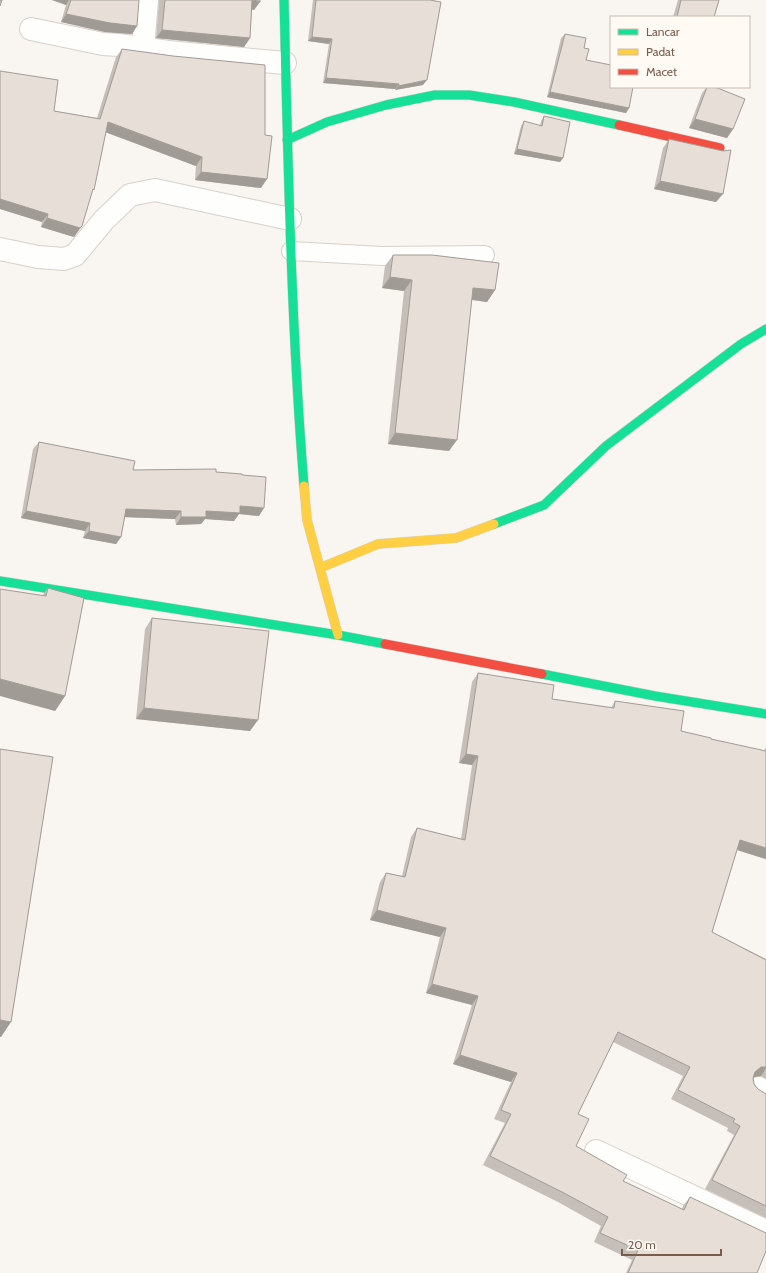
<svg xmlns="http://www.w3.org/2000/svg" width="766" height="1273" font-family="Cabin,sans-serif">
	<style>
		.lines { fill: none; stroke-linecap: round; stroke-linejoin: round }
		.lane-casing { stroke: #d7d1cb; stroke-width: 20 }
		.street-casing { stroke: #d7d1cb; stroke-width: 24 }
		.fast-casing { stroke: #d9d2cb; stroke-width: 10 }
		.slow-casing { stroke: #d9d2cb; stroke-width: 10 }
		.jam-casing { stroke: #d9d2cb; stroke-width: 10 }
		.lane { stroke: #fefefd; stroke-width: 18 }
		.street { stroke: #fefefd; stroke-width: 22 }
		.fast { stroke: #16e098; stroke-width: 9 }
		.slow { stroke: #ffcf43; stroke-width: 9 }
		.jam { stroke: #f24e42; stroke-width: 9 }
		.wall { fill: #c6bfb9 }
		.shaded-wall { fill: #a19b96 }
		.building { fill: #e6ded7; stroke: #a19b96 }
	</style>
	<rect width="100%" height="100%" fill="#f9f5f0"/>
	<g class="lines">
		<g class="lane-casing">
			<path id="lane" d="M 291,251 L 382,256 L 485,255"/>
		</g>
		<g class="street-casing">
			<g id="street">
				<path d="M 31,29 L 103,44 L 119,45 L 168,52 L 285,63"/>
				<path d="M 143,49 L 147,0"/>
				<path d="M 0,249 L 38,257 L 64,259 L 75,255 L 104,220 L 130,195 L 155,190 L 290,219"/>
				<path d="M 759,1088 L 766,1093"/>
				<path d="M 596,1151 L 766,1231"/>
			</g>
		</g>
		<g class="fast-casing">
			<g id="fast">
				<path d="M 284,0 C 288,162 291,324 304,486"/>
				<path d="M 287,140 L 327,122 L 386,105 L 435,95 L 469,95 L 514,102 L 619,125"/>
				<path d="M 494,524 L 544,505 L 606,446 L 741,344 L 766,329"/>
				<path d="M 0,581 L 338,635 L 385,644"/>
				<path d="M 542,674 L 655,696 L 766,714"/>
			</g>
		</g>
		<g class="slow-casing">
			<g id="slow">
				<path d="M 304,486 L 307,520 L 338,635"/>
				<path d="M 320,568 L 378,544 L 456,538 L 494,524"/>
			</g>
		</g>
		<g class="jam-casing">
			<g id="jam">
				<path d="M 619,125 L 720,148"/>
				<path d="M 385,644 L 542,674"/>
			</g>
		</g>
		<use href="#lane" class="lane"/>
		<use href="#street" class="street"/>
		<use href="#fast" class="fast"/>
		<use href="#slow" class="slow"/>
		<use href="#jam" class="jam"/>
	</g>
	<g class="wall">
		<path d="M 52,0 L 139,0 L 137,26 L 132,34 L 105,32 L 61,22 L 66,5 Z"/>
		<path d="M 159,0 L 260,0 L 254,10 L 252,9 L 250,38 L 244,47 L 156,38 Z"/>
		<path d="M 313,0 L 430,0 L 423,85 L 395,90 L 395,89 L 323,83 L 329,44 L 308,41 Z"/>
		<path d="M 678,0 L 719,0 L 714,17 L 673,17 Z"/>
		<path d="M 565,34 L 584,48 L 586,60 L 629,108 L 626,113 L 547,97 L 561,38 Z"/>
		<path d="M 122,49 L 261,188 L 195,180 L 196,166 L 106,132 L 92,193 L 76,234 L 74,237 L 41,227 L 42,222 L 0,209 L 0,71 L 54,111 L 97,118 L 116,57 Z"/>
		<path d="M 707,87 L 715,87 L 733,129 L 727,138 L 689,128 L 702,93 Z"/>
		<path d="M 544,116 L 563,158 L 560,162 L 514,154 L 521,126 L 524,121 L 540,126 L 541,121 Z"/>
		<path d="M 669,139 L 716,202 L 654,189 L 663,148 Z"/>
		<path d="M 393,255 L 495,290 L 487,302 L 472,300 L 449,451 L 388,444 L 404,291 L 382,288 L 385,266 Z"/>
		<path d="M 39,442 L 133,470 L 216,472 L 242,475 L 259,516 L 239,514 L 234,521 L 205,519 L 201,524 L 176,525 L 175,519 L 125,517 L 121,537 L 116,544 L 83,538 L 85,531 L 21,518 L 33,449 Z"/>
		<path d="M 48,588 L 65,696 L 55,711 L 42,596 Z"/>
		<path d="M 152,618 L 250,731 L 136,719 L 145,629 Z"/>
		<path d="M 478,673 L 552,699 L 611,708 L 615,701 L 681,731 L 711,739 L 764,751 L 766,747 L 766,859 L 737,850 L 712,932 L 766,959 L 766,958 L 766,1079 L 761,1076 L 754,1077 L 753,1078 L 754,1084 L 758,1089 L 766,1094 L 766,1218 L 705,1189 L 734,1135 L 727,1131 L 728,1128 L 671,1099 L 683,1076 L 613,1042 L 578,1114 L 576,1146 L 623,1181 L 682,1209 L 683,1206 L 690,1197 L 757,1273 L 626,1273 L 632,1260 L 594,1242 L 601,1226 L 558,1202 L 483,1165 L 505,1123 L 494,1119 L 511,1082 L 453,1064 L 472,1005 L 426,993 L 440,937 L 370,920 L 380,882 L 386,873 L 402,876 L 411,837 L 417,828 L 461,839 L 472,765 L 459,763 L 472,682 Z"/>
	</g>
	<g class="shaded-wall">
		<path d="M 52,0 L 69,0 L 66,5 Z"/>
		<path d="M 252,0 L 260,2 L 254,10 L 247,8 Z"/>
		<path d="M 66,14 L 137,26 L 132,34 L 105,32 L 61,22 Z"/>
		<path d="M 162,30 L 250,38 L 244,47 L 156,38 Z"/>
		<path d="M 312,37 L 332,39 L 329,44 L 308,41 Z"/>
		<path d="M 326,78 L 399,84 L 395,89 L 323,83 Z"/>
		<path d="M 427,80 L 423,85 L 395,90 L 398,86 Z"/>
		<path d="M 550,92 L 629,108 L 626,113 L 547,97 Z"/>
		<path d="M 695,119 L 733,129 L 727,138 L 689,128 Z"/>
		<path d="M 108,122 L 202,157 L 196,166 L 102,131 Z"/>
		<path d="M 517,149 L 563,158 L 560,162 L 514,154 Z"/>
		<path d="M 201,172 L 267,179 L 261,188 L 195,180 Z"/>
		<path d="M 660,181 L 723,194 L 716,202 L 654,189 Z"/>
		<path d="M 0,199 L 48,214 L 42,222 L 0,209 Z"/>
		<path d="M 47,218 L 82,226 L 74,237 L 41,227 Z"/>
		<path d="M 390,277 L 412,280 L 404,291 L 382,288 Z"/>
		<path d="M 473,288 L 495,290 L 487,302 L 466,299 Z"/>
		<path d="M 395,433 L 457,440 L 449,451 L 388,444 Z"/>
		<path d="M 240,506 L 264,508 L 259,516 L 239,514 L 234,521 L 205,519 L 201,524 L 176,525 L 181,517 L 206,511 Z"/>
		<path d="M 126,509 L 181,511 L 175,519 L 121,517 Z"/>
		<path d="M 26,511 L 90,523 L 85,531 L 21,518 Z"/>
		<path d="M 89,531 L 121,537 L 116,544 L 83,538 Z"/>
		<path d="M 0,679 L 65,696 L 55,711 L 0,696 Z"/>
		<path d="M 144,708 L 258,720 L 250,731 L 136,719 Z"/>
		<path d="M 466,754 L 478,756 L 472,765 L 459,763 Z"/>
		<path d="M 740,840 L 766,848 L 766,859 L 734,849 Z"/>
		<path d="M 377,910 L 446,928 L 440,937 L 370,920 Z"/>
		<path d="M 432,984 L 478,996 L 472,1005 L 426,993 Z"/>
		<path d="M 0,1020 L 11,1022 L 1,1037 L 0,1037 Z"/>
		<path d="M 460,1055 L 517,1073 L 511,1082 L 453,1064 Z"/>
		<path d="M 761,1067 L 766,1067 L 766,1068 L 761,1076 L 754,1077 L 749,1081 L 755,1072 Z"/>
	</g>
	<g class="building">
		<path d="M 0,0 L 2,0 L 0,6 Z"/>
		<path d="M 71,0 L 139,0 L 137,26 L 110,23 L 66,14 Z"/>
		<path d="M 165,0 L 252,0 L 250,38 L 162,30 Z"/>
		<path d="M 254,0 L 260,0 L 260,2 Z"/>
		<path d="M 316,0 L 430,0 L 441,2 L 427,80 L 398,86 L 399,84 L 326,78 L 332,39 L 312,37 Z"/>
		<path d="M 681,0 L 719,0 L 714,17 L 677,17 Z"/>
		<path d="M 565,34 L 586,38 L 584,48 L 589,49 L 586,60 L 611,65 L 611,87 L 633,87 L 629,108 L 550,92 Z"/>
		<path d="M 122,49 L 173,56 L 265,65 L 265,135 L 272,136 L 267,179 L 201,172 L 202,157 L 108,122 L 94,190 L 93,189 L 82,226 L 80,228 L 47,218 L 48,214 L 0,199 L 0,71 L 58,80 L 54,111 L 100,119 Z"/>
		<path d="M 707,87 L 715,87 L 745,99 L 733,129 L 695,119 Z"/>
		<path d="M 544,116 L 570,122 L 563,158 L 517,149 L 524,121 L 542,126 Z"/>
		<path d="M 669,139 L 723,151 L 731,150 L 723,194 L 660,181 Z"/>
		<path d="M 393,255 L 432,255 L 499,263 L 495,290 L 473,288 L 457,440 L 395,433 L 412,280 L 390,277 Z"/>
		<path d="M 39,442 L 135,461 L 133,470 L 216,469 L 216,472 L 242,474 L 242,475 L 266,477 L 264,508 L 240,506 L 240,513 L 206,511 L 206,517 L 181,517 L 181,511 L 126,509 L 121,537 L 89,531 L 90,523 L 26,511 Z"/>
		<path d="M 48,588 L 84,598 L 65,696 L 0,679 L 0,680 L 0,589 L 46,596 Z"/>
		<path d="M 152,618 L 269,631 L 258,720 L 144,708 Z"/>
		<path d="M 478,673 L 554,685 L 552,699 L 614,708 L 615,701 L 684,711 L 681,731 L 711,738 L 711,739 L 766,751 L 766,848 L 740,840 L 712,932 L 766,960 L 766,1067 L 761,1067 L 755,1072 L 753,1078 L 754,1084 L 758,1089 L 766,1094 L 766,1206 L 712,1180 L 740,1126 L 733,1122 L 735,1119 L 678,1090 L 690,1067 L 618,1032 L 578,1114 L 589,1119 L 576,1146 L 627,1175 L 623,1181 L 684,1210 L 690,1197 L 766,1233 L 766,1251 L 757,1273 L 628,1273 L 638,1250 L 600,1233 L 608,1217 L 564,1193 L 490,1156 L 511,1114 L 501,1110 L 517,1073 L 460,1055 L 478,996 L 432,984 L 446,928 L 377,910 L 386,873 L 405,877 L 417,828 L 465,840 L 478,756 L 466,754 Z"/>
		<path d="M 0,749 L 53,757 L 11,1022 L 0,1020 Z"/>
	</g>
	<rect x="610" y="16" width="140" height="72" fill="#fffaf3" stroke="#cabbb1"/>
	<rect x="618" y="29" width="20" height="6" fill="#16e098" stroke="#cabbb1"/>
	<text x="646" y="36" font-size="12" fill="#7a5c4d">Lancar</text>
	<rect x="618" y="49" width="20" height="6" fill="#ffcf43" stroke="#cabbb1"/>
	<text x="646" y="56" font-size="12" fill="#7a5c4d">Padat</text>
	<rect x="618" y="69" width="20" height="6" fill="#f24e42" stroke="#cabbb1"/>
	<text x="646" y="76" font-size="12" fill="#7a5c4d">Macet</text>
	<path d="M622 1249v6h99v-6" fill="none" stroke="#7a5c4d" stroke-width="2"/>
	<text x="628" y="1249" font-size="12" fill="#7a5c4d" stroke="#fffaf3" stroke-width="3" paint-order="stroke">20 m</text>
</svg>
